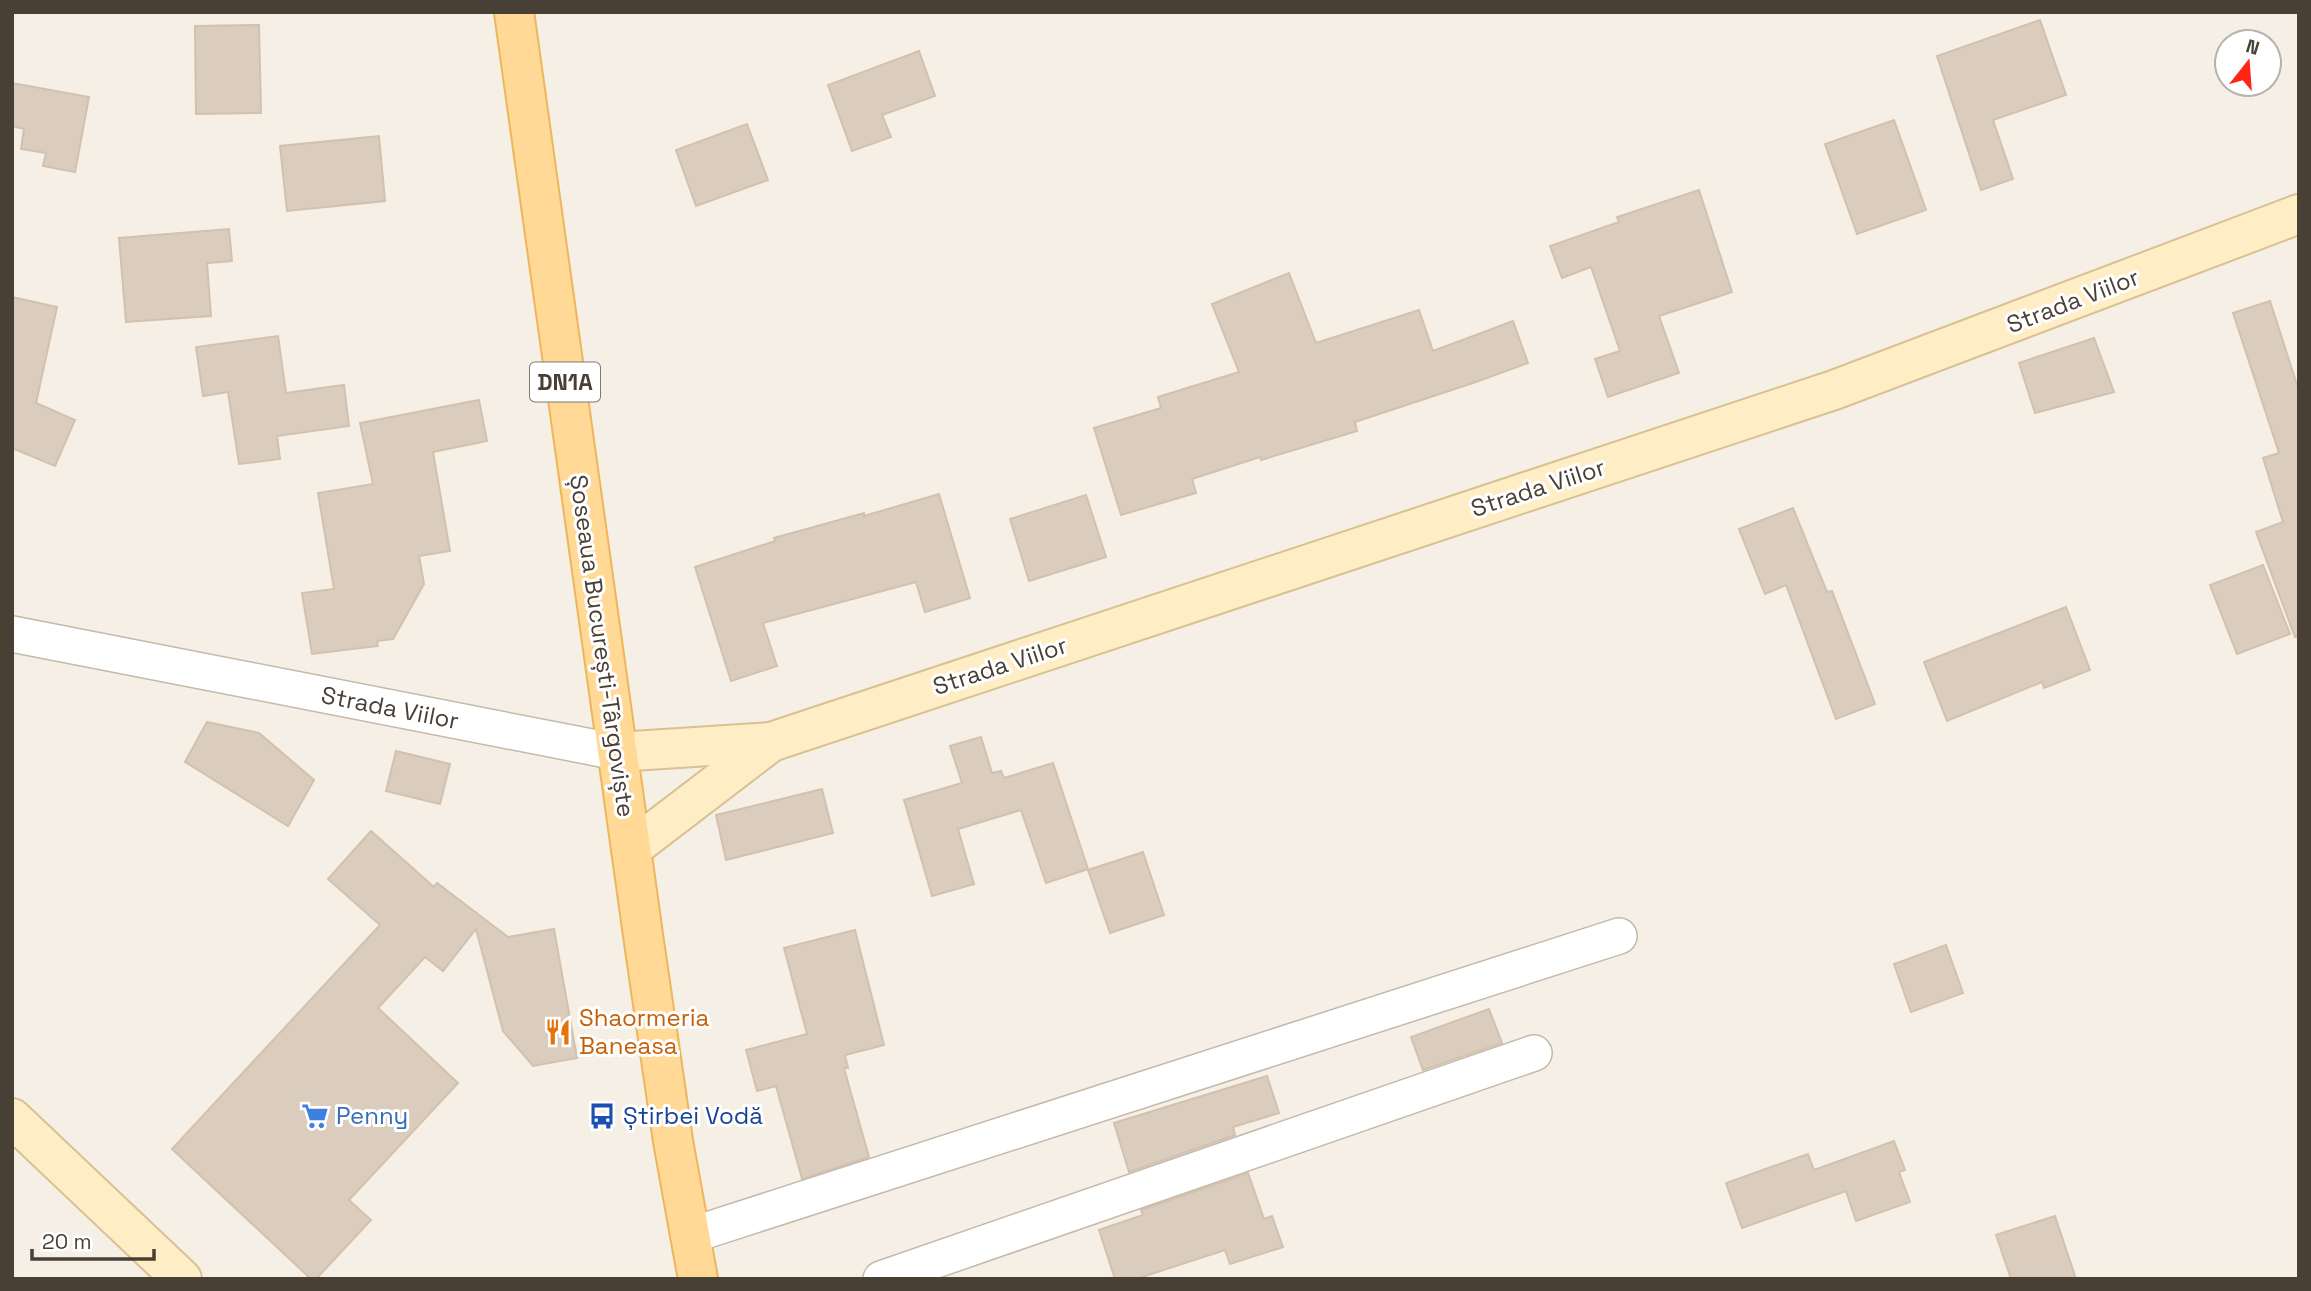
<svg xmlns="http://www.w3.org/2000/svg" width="2311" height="1291" font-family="'Space Grotesk',sans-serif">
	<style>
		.building { fill: #dacdbe; stroke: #d3c1ad; stroke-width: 2 }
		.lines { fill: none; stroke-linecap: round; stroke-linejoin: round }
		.street-casing { stroke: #c4b9ab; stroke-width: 38 }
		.secondary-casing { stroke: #d8c192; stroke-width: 42 }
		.primary-casing { stroke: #eeb65b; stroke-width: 42 }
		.street { stroke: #fff; stroke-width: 35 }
		.secondary { stroke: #ffedc6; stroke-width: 38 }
		.primary { stroke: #ffd995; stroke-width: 38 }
		.labels { text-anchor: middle; stroke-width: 6; stroke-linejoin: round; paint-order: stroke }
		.shield { fill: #fff; stroke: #7f7972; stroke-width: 2 }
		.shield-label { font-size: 23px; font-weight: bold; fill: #483f35 }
		.street-label { font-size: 24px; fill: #483f35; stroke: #fff }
		.food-label { font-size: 24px; fill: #c56008; stroke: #fff; text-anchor: start }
		.shop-label { font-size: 24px; fill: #366cbe; stroke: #fff; text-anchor: start }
		.transit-label { font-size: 24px; fill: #164399; stroke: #fff; text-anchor: start }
	</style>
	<rect width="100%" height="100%" fill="#f5efe6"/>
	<g class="building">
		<path d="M 2040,20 L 2066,95 L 1993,120 L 2013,179 L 1981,190 L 1937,56 Z"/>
		<path d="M 259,25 L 261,113 L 196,114 L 195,26 Z"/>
		<path d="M 919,51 L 935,96 L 882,115 L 891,137 L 852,151 L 828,85 Z"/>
		<path d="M 12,83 L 89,97 L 75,172 L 43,166 L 46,153 L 21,149 L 24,129 L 12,126 Z"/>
		<path d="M 1894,120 L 1926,210 L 1857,234 L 1825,144 Z"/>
		<path d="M 747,124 L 768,180 L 696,206 L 676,150 Z"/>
		<path d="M 379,136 L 385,201 L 287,211 L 280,146 Z"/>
		<path d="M 1699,190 L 1732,292 L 1659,316 L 1679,373 L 1608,397 L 1595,359 L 1620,351 L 1591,267 L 1562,278 L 1550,246 L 1619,222 L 1617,217 Z"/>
		<path d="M 229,229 L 232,261 L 207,263 L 211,316 L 126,322 L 119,238 Z"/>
		<path d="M 1289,273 L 1316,343 L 1419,310 L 1433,351 L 1513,321 L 1528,363 L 1473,383 L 1355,422 L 1357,431 L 1261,460 L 1260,457 L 1192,479 L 1196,493 L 1121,515 L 1094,428 L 1161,408 L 1158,397 L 1239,372 L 1212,304 Z"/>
		<path d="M 12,297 L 57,307 L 36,403 L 75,420 L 55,466 L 12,448 Z"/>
		<path d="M 2270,301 L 2299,391 L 2299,636 L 2295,637 L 2256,532 L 2283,522 L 2263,458 L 2279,453 L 2233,313 Z"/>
		<path d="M 278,336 L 286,393 L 344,385 L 349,426 L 277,436 L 280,459 L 239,464 L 228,392 L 203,396 L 196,347 Z"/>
		<path d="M 2094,338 L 2114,392 L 2035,413 L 2019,363 Z"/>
		<path d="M 479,400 L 487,441 L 433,452 L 450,551 L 419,556 L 424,584 L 393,639 L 377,641 L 378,646 L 312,654 L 302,593 L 334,589 L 318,493 L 373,484 L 360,423 Z"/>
		<path d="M 939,494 L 970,598 L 925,612 L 916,582 L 763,623 L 777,666 L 731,681 L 695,567 L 775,541 L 774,538 L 864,513 L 864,516 Z"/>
		<path d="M 1086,495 L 1106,557 L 1029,581 L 1010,519 Z"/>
		<path d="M 1793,508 L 1827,592 L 1832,591 L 1875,704 L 1836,719 L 1786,585 L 1765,594 L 1739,529 Z"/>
		<path d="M 2263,565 L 2290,634 L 2237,654 L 2210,585 Z"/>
		<path d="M 2066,607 L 2090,670 L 2044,688 L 2042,682 L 1947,721 L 1924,662 Z"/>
		<path d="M 207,722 L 259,733 L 314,780 L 288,826 L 185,762 Z"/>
		<path d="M 981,737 L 992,773 L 1001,771 L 1004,778 L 1053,763 L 1088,869 L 1046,883 L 1021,810 L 958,829 L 974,884 L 932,896 L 904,800 L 962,783 L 950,746 Z"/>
		<path d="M 396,751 L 450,764 L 440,804 L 386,791 Z"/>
		<path d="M 822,789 L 833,833 L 726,860 L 716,815 Z"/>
		<path d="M 371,831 L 434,887 L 437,883 L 508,937 L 554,929 L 577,1058 L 533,1066 L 503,1031 L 476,929 L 443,971 L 425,957 L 378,1008 L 458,1083 L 349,1200 L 371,1220 L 316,1279 L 311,1279 L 172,1149 L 380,925 L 328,879 Z"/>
		<path d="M 1143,852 L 1164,915 L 1110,933 L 1088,870 Z"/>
		<path d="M 855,930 L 884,1045 L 845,1055 L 848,1068 L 844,1068 L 869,1157 L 802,1179 L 776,1086 L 757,1091 L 746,1050 L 807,1034 L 784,948 Z"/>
		<path d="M 1946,945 L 1963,993 L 1911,1012 L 1894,964 Z"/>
		<path d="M 1489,1009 L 1502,1043 L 1423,1070 L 1411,1037 Z"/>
		<path d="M 1267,1076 L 1279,1113 L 1233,1127 L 1235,1135 L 1129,1172 L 1114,1123 Z"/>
		<path d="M 1894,1141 L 1905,1170 L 1899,1172 L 1910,1202 L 1856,1221 L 1846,1191 L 1742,1228 L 1726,1183 L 1808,1154 L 1814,1170 Z"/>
		<path d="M 1248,1173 L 1264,1219 L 1272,1216 L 1283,1247 L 1230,1264 L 1225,1250 L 1136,1279 L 1115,1279 L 1099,1230 L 1143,1215 L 1141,1210 Z"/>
		<path d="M 2055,1216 L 2076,1279 L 2011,1279 L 1996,1235 Z"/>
	</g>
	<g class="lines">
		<g class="street-casing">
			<g id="street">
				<path d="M 12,634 L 617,752"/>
				<path d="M 689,1236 L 1619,936"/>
				<path d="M 881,1279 L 1534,1053"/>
			</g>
		</g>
		<g class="secondary-casing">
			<g id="secondary">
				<path d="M 617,752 L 771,742 L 1834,390 L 2299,214"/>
				<path d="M 631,849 L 771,742"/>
				<path d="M 12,1118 L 182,1279"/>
			</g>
		</g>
		<g class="primary-casing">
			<path id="primary" d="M 514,12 L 644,942 L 673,1141 L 698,1279"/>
		</g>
		<use href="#street" class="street"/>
		<use href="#secondary" class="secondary"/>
		<use href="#primary" class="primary"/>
	</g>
	<defs>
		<g id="restaurant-bare" transform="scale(2.1)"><path d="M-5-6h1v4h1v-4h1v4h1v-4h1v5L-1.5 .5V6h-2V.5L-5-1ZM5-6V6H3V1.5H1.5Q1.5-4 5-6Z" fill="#e8710a" stroke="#fff" stroke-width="2.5" paint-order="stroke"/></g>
		<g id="supermarket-bare" transform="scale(2.1)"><path d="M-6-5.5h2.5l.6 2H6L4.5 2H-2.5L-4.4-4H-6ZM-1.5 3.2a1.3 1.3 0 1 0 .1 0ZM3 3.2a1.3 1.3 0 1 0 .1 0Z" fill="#3f7fe0" stroke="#fff" stroke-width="2.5" paint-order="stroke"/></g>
		<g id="bus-bare" transform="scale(2.1)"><path d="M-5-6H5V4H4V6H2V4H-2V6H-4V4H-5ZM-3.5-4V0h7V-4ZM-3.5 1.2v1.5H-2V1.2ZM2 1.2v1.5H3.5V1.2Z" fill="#1a4fb4" stroke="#fff" stroke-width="2.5" paint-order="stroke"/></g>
	</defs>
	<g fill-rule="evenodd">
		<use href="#restaurant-bare" x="558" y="1032"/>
		<use href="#supermarket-bare" x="315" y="1116"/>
		<use href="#bus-bare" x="602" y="1116"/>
	</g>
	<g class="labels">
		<rect class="shield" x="530" y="362.5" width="70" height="39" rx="5"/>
		<g class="shield-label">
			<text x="565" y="390">DN1A</text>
		</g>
		<g class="street-label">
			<text transform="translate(2073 301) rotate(-21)" y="8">Strada Viilor</text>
			<text transform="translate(1538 488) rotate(-18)" y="8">Strada Viilor</text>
			<text transform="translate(602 646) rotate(82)" y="8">Șoseaua București-Târgoviște</text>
			<text transform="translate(1000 666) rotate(-18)" y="8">Strada Viilor</text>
			<text transform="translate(390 708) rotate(11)" y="8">Strada Viilor</text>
		</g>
		<g class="food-label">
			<text x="579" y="1026">Shaormeria<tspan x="579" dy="28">Baneasa</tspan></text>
		</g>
		<g class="shop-label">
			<text x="336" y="1124">Penny</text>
		</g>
		<g class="transit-label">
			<text x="623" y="1124">Știrbei Vodă</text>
		</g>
	</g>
	<rect width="2311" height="1291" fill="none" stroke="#483f35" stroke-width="28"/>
	<g transform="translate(2248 63) rotate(17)"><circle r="33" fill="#ffffff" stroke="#b6b2ae" stroke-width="2"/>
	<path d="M0-5L12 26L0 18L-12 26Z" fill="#ff2413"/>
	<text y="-10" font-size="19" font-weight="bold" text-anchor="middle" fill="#483f35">N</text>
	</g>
	<path d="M32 1249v10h122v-10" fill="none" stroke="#483f35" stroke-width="3.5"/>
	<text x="42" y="1249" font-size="21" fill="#483f35" stroke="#ffffff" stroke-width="5" paint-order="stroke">20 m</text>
</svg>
